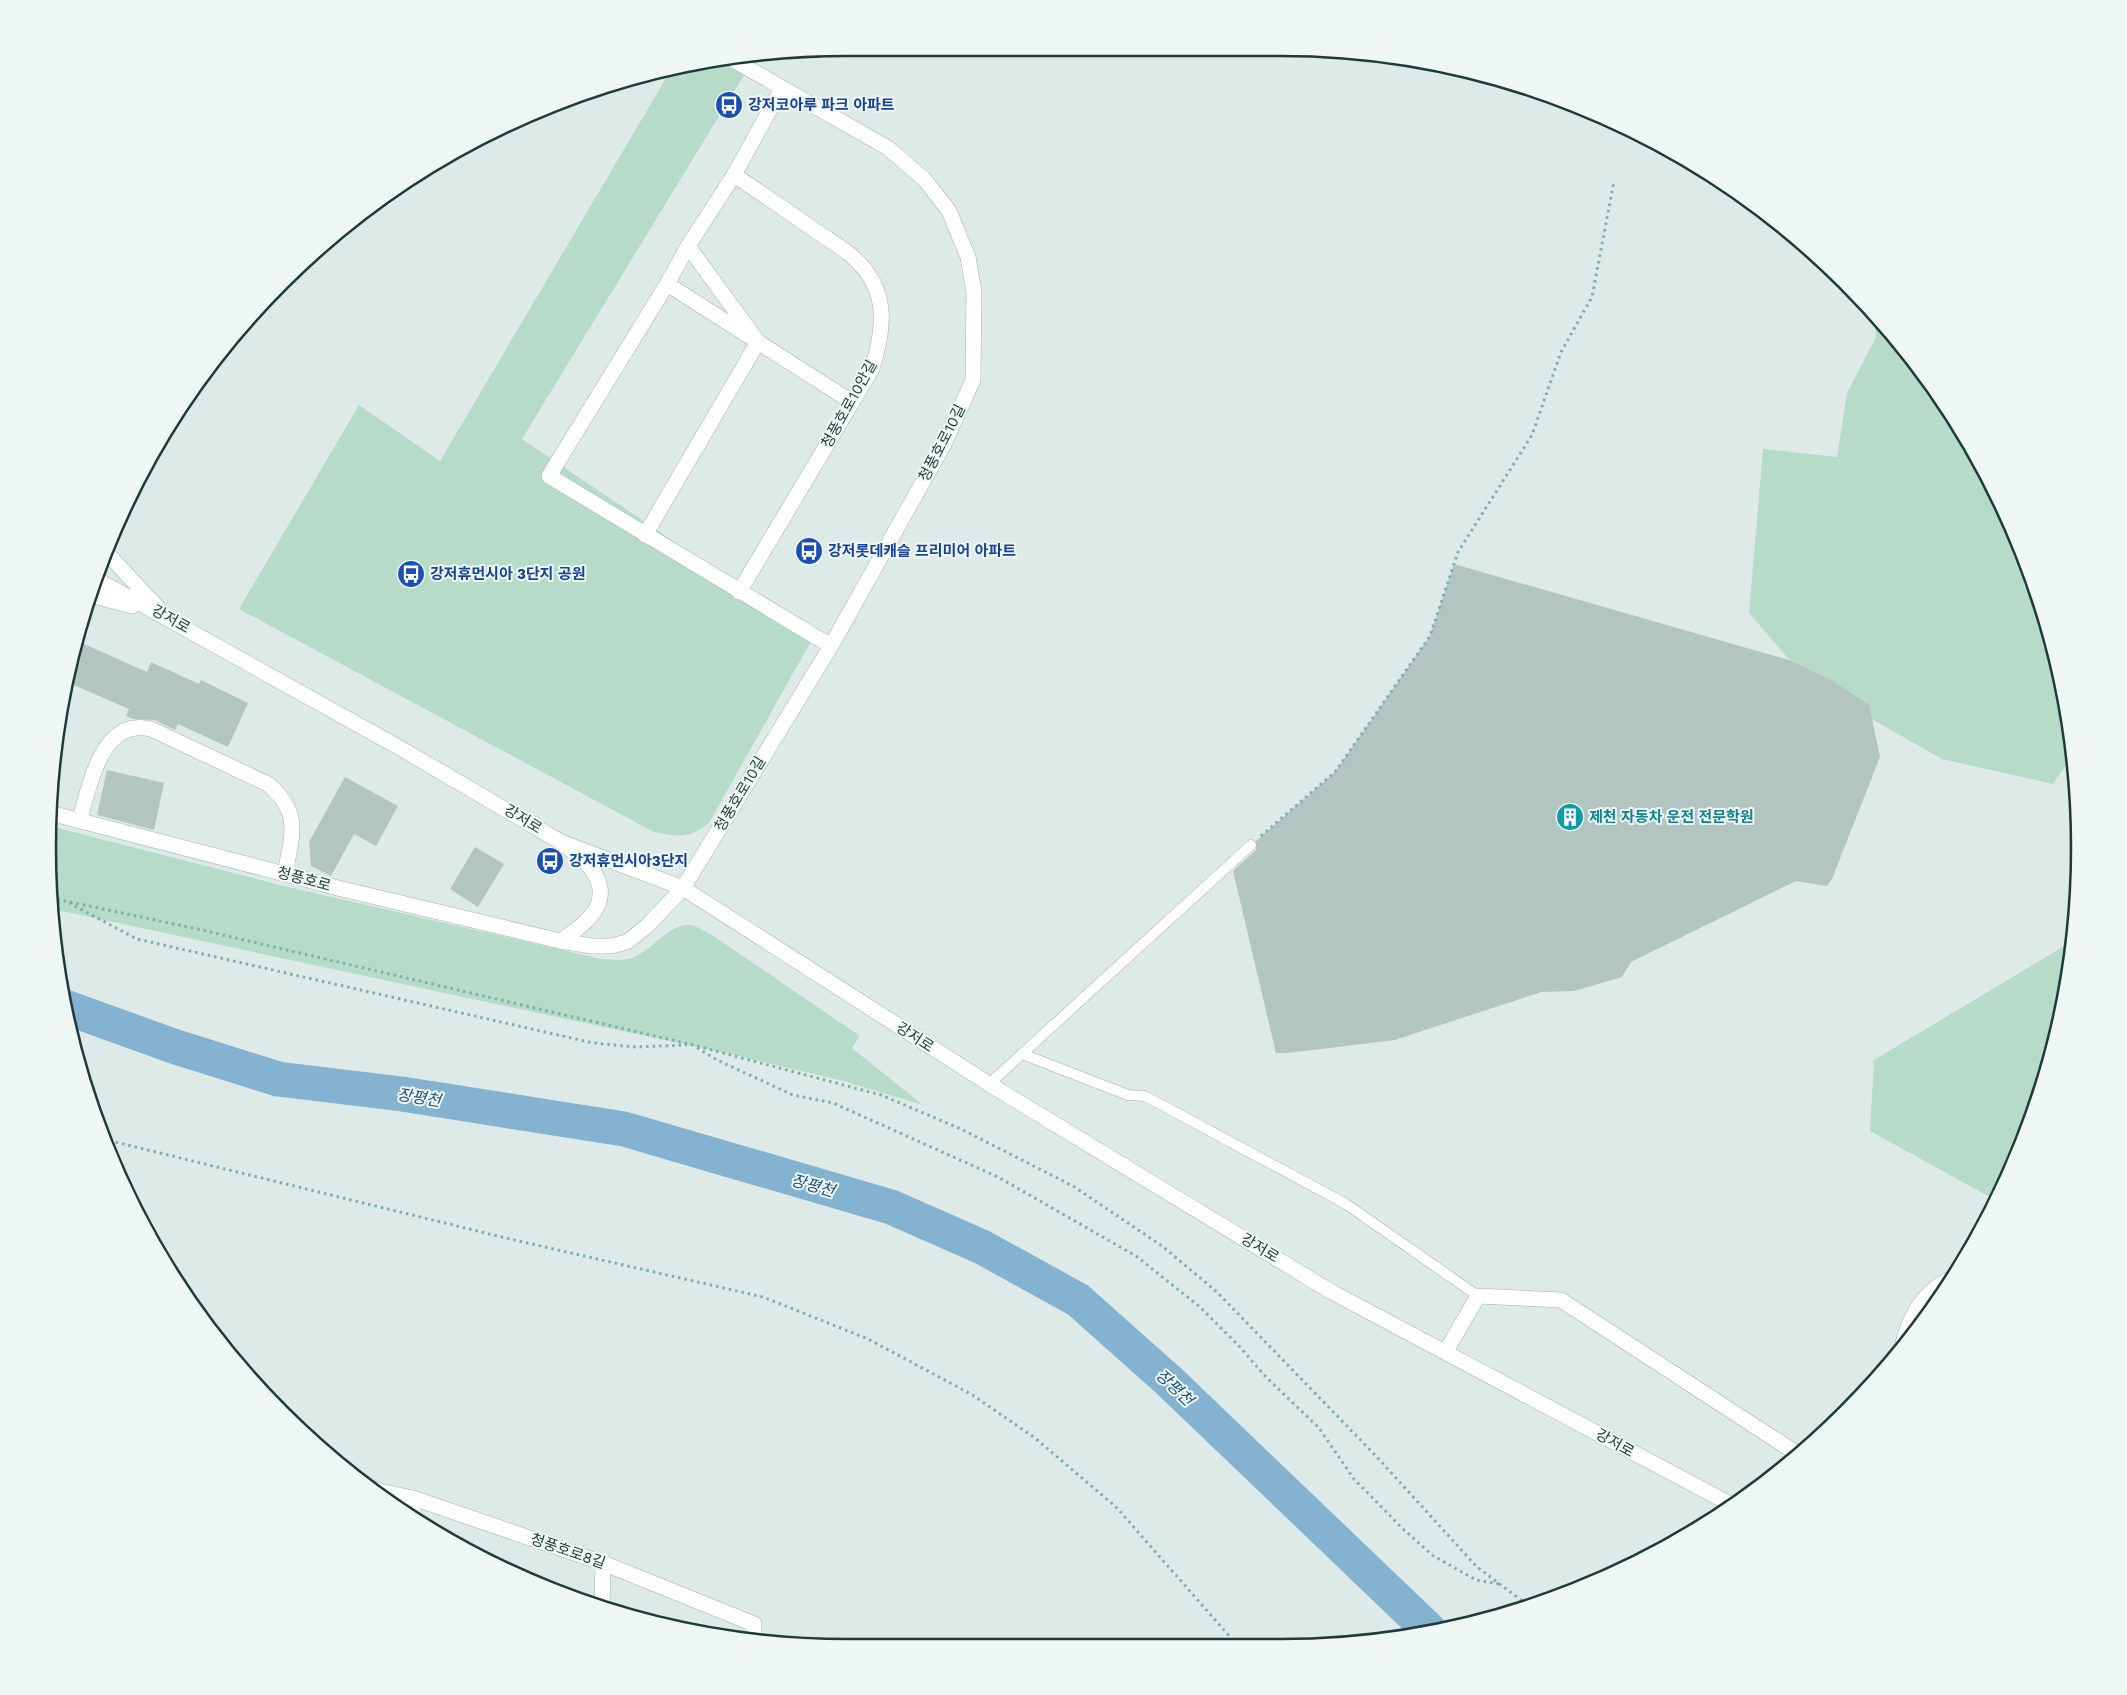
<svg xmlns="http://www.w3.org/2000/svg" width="2127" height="1695" font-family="'Work Sans','Noto Sans KR',sans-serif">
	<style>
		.green { fill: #b6dcc9 }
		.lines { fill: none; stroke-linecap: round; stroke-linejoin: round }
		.river { stroke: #84b2d1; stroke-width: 35 }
		.building { fill: #b3c5c1 }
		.lane-casing { stroke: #a1b2af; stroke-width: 11 }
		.street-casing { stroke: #a1b2af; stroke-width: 16 }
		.secondary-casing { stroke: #9db6b3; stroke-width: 16 }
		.path { stroke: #7daeab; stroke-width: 3; stroke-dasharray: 2.5 4; stroke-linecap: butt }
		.lane { stroke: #fff; stroke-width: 10 }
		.street { stroke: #fff; stroke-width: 15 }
		.secondary { stroke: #fff; stroke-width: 15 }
		.labels { text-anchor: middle; stroke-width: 4; stroke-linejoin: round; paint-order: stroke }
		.transit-label { font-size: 15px; font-weight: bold; fill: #164399; stroke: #eef7f4; text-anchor: start }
		.street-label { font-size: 15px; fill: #1f3a39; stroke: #eef7f4 }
		.culture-label { font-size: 15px; font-weight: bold; fill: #0d838f; stroke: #eef7f4; text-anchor: start }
		.water-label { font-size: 16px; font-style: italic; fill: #195076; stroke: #eef7f4 }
		.rim { fill: none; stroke: #1f3a39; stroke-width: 2.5 }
	</style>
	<rect width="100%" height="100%" fill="#deeae7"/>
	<g class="green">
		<path d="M 730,57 L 749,67 L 522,439 L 814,636 L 709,823 C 689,839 676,837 652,831 L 239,609 L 359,405 L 440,461 L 672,68 Z"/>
		<path d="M 1874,313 L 1972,448 L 2037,591 L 2073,743 L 2073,755 L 2053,784 L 1942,759 L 1810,684 L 1749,613 L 1763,449 L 1837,457 L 1847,393 L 1876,337 Z"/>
		<path d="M 58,828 L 280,885 L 601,959 C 611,960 622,961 632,958 C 653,950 668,924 690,925 C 698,926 705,932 712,935 L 860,1036 L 852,1048 L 923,1105 L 843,1081 L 735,1055 L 52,909 L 48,846 Z"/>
		<path d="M 2071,942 L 2052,1055 L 1997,1201 L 1870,1131 L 1874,1060 Z"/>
	</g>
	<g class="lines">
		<path class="river" d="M 65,1007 L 173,1046 L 278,1079 L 402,1094 L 624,1129 L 891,1207 L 982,1247 L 1078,1300 L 1169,1381 L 1429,1630"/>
	</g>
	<g class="building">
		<path d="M 1454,564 L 1789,660 L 1831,680 L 1869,705 L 1880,757 L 1832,879 L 1827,886 L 1796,881 L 1631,962 L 1622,977 L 1574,991 L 1541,992 L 1395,1040 L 1288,1053 L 1276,1053 L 1233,871 L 1256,850 L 1256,841 L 1335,772 L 1430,636 Z"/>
		<path d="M 75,640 L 147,672 L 151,662 L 199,684 L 201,680 L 248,703 L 228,747 L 178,724 L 175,730 L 155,720 L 133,719 L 126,716 L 129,709 L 67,682 Z"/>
		<path d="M 107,770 L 164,783 L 154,830 L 97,815 Z"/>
		<path d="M 345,777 L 398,806 L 376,846 L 354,834 L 331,876 L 311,866 L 309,842 Z"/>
		<path d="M 475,847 L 504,864 L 478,907 L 450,889 Z"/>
	</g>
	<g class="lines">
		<g class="lane-casing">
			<g id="lane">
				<path d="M 1022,1054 L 1128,1095 L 1145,1096 L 1346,1204 L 1478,1296"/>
				<path d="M 989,1084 L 1251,845"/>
			</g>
		</g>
		<g class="street-casing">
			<g id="street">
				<path d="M 782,88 L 734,175 L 688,246 L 667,284 L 549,476 L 831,646"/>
				<path d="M 734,175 C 761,193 787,211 813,229 C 826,238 842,247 854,258 C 889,290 885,327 872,369 L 739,592"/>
				<path d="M 688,246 L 758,342 L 852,402"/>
				<path d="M 645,535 L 758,342 L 667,284"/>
				<path d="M 79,821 C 90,786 101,717 151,729 L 268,784 C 302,813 292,834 285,874"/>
				<path d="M 560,941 C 588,923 617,900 589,866 C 582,858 571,851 562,843"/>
				<path d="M 1446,1351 L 1478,1296 L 1561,1300 L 1799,1455"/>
				<path d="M 364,1485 L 379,1491 L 413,1498 L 603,1563 L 754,1624 L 754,1638"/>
				<path d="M 413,1498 L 413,1518"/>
				<path d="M 602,1605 L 603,1563"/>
			</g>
		</g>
		<g class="secondary-casing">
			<g id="secondary">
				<path d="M 105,551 L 158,608"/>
				<path d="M 96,579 L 400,748 L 561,842 L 683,888 L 989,1084 L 1330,1291 L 1730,1504"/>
				<path d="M 90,595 L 132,606"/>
				<path d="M 50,813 L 342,889 L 560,941 L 592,946 L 611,946 L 627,942 L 647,926 L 683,888 L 831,646 L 944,444 L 973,380 L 974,292 L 968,257 L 949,211 L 925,180 L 888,148 L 728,57"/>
				<path d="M 1902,1348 C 1907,1322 1922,1292 1948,1280"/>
			</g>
		</g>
		<g class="path">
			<path d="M 1261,836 L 1335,772 L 1430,636 L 1458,552 L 1532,435 L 1561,352 L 1592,297 L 1614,181"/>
			<path d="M 51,898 L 193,928 L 693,1045 L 881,1095 L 961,1129 L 1073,1186 L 1162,1246 L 1217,1292 L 1376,1456 L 1477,1567 L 1529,1606"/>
			<path d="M 51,902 L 60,902"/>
			<path d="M 69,903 L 137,939 L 593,1043 L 636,1047 L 687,1045"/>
			<path d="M 697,1048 L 719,1061 L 793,1095 L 833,1103 L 998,1177 L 1136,1256 L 1200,1307 L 1240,1347 L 1265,1376 L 1319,1428 L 1354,1479 L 1402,1528 L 1432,1555 L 1476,1580 L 1499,1584"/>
			<path d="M 103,1139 L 510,1239 L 763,1297 L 868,1339 L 971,1394 L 1035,1438 L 1116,1507 L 1238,1646"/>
		</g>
		<use href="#lane" class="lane"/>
		<use href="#street" class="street"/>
		<use href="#secondary" class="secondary"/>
	</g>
	<defs>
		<g id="bus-disc" transform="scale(1.4375)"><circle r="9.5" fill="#1a4fb4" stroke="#eef7f4"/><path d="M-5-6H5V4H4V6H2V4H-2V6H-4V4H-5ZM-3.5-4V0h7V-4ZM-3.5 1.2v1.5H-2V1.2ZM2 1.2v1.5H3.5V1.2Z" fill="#fff"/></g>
		<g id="building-disc" transform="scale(1.4375)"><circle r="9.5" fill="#0f9aa8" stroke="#eef7f4"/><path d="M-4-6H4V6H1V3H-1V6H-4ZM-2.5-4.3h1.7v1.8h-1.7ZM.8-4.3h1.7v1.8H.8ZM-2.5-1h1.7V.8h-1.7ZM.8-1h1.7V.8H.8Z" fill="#fff"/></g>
	</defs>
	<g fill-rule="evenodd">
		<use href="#bus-disc" x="729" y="105"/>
		<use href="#bus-disc" x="809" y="551"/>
		<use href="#bus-disc" x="411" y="574"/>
		<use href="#building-disc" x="1570" y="817"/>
		<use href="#bus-disc" x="550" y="861"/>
	</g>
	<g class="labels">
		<g class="transit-label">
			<text x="748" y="110">강저코아루 파크 아파트</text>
			<text x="828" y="556">강저롯데캐슬 프리미어 아파트</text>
			<text x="430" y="579">강저휴먼시아 3단지 공원</text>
			<text x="569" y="866">강저휴먼시아3단지</text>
		</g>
		<g class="street-label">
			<text transform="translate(849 404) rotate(-61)" y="5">청풍호로10안길</text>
			<text transform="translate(942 443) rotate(-63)" y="5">청풍호로10길</text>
			<text transform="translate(171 619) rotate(29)" y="5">강저로</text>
			<text transform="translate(740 794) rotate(-59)" y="5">청풍호로10길</text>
			<text transform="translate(523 819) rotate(31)" y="5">강저로</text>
			<text transform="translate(304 879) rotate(15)" y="5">청풍호로</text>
			<text transform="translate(915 1037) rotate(33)" y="5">강저로</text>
			<text transform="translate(1260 1248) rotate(31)" y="5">강저로</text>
			<text transform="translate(1615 1443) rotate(29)" y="5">강저로</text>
			<text transform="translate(568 1551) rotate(19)" y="5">청풍호로8길</text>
		</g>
		<g class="culture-label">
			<text x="1589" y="822">제천 자동차 운전 전문학원</text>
		</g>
		<g class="water-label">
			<text transform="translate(419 1097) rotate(9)" y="6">장평천</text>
			<text transform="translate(813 1185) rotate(16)" y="6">장평천</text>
			<text transform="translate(1175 1387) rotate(43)" y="6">장평천</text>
		</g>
	</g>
	<path d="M0 0H2127V1695H0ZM847 56H1280A791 791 0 0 1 2071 847V848A791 791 0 0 1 1280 1639H847A791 791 0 0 1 56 848V847A791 791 0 0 1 847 56Z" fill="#eef7f4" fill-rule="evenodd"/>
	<path class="rim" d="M847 56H1280A791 791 0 0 1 2071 847V848A791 791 0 0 1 1280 1639H847A791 791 0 0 1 56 848V847A791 791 0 0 1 847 56Z"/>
</svg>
